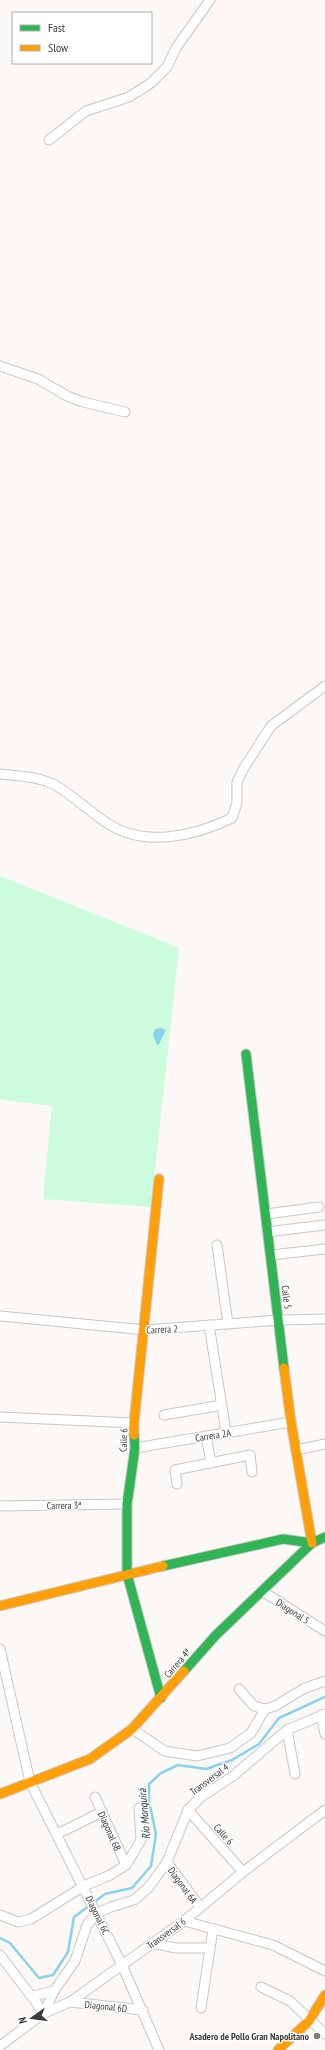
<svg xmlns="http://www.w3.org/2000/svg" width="325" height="2050" font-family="'PT Sans Narrow',sans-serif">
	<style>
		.green { fill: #cdfbde }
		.water { fill: #89d2ec }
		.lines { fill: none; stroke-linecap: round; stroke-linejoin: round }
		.stream { stroke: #89d2ec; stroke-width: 2.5 }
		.street-casing { stroke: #cac7c5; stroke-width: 11 }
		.fast-casing { stroke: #cac7c5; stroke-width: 11 }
		.slow-casing { stroke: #cac7c5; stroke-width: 11 }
		.street { stroke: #fefefe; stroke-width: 9 }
		.fast { stroke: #30b455; stroke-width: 9 }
		.slow { stroke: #ff9f0a; stroke-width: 9 }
		.poi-dot { fill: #7f7c7a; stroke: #fff; stroke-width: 1.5 }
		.labels { text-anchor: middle; stroke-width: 3; stroke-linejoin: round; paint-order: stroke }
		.street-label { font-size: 10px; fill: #3c3938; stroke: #fff }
		.poi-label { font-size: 10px; font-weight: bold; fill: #3c3938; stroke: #fff; text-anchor: end }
		.water-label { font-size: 11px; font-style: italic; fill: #192c34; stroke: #fff }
	</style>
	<rect width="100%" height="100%" fill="#fbf8f6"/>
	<path class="green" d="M 0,876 L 179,948 L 151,1207 L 43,1199 L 52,1106 L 0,1099 Z"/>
	<path class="water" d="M 161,1028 L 166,1030 L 159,1044 L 157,1045 L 153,1035 L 155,1029 Z"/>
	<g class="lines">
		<path class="stream" d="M 0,1938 L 10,1943 L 39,1978 L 53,1975 L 68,1952 L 74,1917 L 105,1894 L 132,1888 L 151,1866 L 156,1834 L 149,1801 L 149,1784 L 161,1773 L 178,1765 L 206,1769 L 232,1760 L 259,1744 L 279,1718 L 325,1697"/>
		<g class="street-casing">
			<g id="street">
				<path d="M 49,140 L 86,111 L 129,97 L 151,83 L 167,67 L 176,48 L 210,0"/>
				<path d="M 0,366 L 38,379 L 67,396 L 83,402 L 125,412"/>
				<path d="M 0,774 C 17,776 34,776 51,783 C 67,790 91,813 107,823 C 144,848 195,836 232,818 L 237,803 L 237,782 L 244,768 L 271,726 L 325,686"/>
				<path d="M 266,1214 L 319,1207"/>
				<path d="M 267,1232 L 324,1225"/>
				<path d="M 217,1245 L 228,1324"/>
				<path d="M 271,1255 L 325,1249"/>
				<path d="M 0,1316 L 145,1330 L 279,1320 L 325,1319"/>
				<path d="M 209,1325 L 226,1432"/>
				<path d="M 164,1415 L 222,1405"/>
				<path d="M 0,1417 L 134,1423"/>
				<path d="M 206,1436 L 211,1462"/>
				<path d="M 135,1448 L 291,1422"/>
				<path d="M 296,1450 L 325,1444"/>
				<path d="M 177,1484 L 175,1470 L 250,1455 L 252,1472"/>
				<path d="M 0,1506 L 127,1504"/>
				<path d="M 262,1591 L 325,1631"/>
				<path d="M 0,1649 L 30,1782 L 122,1965 L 159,2050"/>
				<path d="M 239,1689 L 254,1706 L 265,1709 L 275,1706 L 305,1688 L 325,1681"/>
				<path d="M 321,1715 L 325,1734"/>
				<path d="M 132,1729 L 165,1751 L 197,1756 L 230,1748 L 251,1733 L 265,1709"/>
				<path d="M 287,1730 L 295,1774"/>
				<path d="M 95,1797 L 126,1865"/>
				<path d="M 188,1810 L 243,1872"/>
				<path d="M 57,1834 L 102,1812"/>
				<path d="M 167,1862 L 200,1907"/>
				<path d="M 0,1915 L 18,1922 L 31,1919 L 84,1886 L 110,1875 L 126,1865 L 141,1840 L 139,1808"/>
				<path d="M 184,1921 L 273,1945 L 325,1971"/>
				<path d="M 152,1943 L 176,1948 L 210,1948"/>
				<path d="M 0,1955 L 44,2013"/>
				<path d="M 261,1987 L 290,2001 L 325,2034"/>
				<path d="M 33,1996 L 54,1991"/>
				<path d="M 70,2002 L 143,2010"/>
				<path d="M 201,2008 L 213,1929"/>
				<path d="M 44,2013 L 54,1991 L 75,1961 L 87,1925 L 97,1913 L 111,1907 L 134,1900 L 149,1887 L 167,1862 L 188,1810 L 201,1797 L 233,1776 L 287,1730 L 325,1714"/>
				<path d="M 0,2046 L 44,2013 L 70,2002 L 184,1921 L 243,1872 L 325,1810"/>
			</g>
		</g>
		<g class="fast-casing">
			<g id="fast">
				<path d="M 246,1054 L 284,1368"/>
				<path d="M 134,1435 L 135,1448 L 127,1504 L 127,1574 L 161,1698"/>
				<path d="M 163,1566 L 283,1539 L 312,1543"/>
				<path d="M 184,1671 L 216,1635 L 312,1543 L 325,1537"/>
			</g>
		</g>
		<g class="slow-casing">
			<g id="slow">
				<path d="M 284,1368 L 291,1422 L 312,1543"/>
				<path d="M 134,1435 L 134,1423 L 159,1179"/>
				<path d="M 0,1606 L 163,1566"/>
				<path d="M 0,1794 L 90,1759 L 132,1729 L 184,1671"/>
				<path d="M 278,2050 L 309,2021 L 325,1995"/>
			</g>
		</g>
		<use href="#street" class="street"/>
		<use href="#fast" class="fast"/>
		<use href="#slow" class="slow"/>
	</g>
	<circle class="poi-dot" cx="317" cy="2036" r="4"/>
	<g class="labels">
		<g class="street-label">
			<text transform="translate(287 1297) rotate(82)" y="4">Calle 5</text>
			<text transform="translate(162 1329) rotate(-3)" y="4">Carrera 2</text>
			<text transform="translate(213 1435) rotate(-9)" y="4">Carrera 2A</text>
			<text transform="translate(123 1440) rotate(-88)" y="4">Calle 6</text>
			<text transform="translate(64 1505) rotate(-1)" y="4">Carrera 3ª</text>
			<text transform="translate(293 1611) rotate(33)" y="4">Diagonal 5</text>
			<text transform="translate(177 1663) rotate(-49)" y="4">Carrera 4ª</text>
			<text transform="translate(209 1779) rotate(-37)" y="4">Transversal 4</text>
			<text transform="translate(110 1831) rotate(66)" y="4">Diagonal 6B</text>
			<text transform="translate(224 1834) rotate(48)" y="4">Calle 6</text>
			<text transform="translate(183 1885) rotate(54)" y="4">Diagonal 6A</text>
			<text transform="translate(98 1915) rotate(64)" y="4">Diagonal 6C</text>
			<text transform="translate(166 1933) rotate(-36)" y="4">Transversal 6</text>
			<text transform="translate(106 2006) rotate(6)" y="4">Diagonal 6D</text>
		</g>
		<g class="poi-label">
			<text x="309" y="2040">Asadero de Pollo Gran Napolitano</text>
		</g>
		<g class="water-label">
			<text transform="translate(144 1814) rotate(-95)" y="4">Río Monquirá</text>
		</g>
	</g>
	<rect x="12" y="12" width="140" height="52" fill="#ffffff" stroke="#b1b0af"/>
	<rect x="20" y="25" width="20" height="6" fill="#30b455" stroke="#b1b0af"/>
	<text x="48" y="32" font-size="12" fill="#3c3938">Fast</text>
	<rect x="20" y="45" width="20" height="6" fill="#ff9f0a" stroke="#b1b0af"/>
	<text x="48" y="52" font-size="12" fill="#3c3938">Slow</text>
	<g transform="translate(32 2018) rotate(256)" stroke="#ffffff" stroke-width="3" paint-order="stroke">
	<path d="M0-3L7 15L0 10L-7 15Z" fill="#3c3938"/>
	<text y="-6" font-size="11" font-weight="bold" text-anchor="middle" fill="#3c3938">N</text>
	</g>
</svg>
